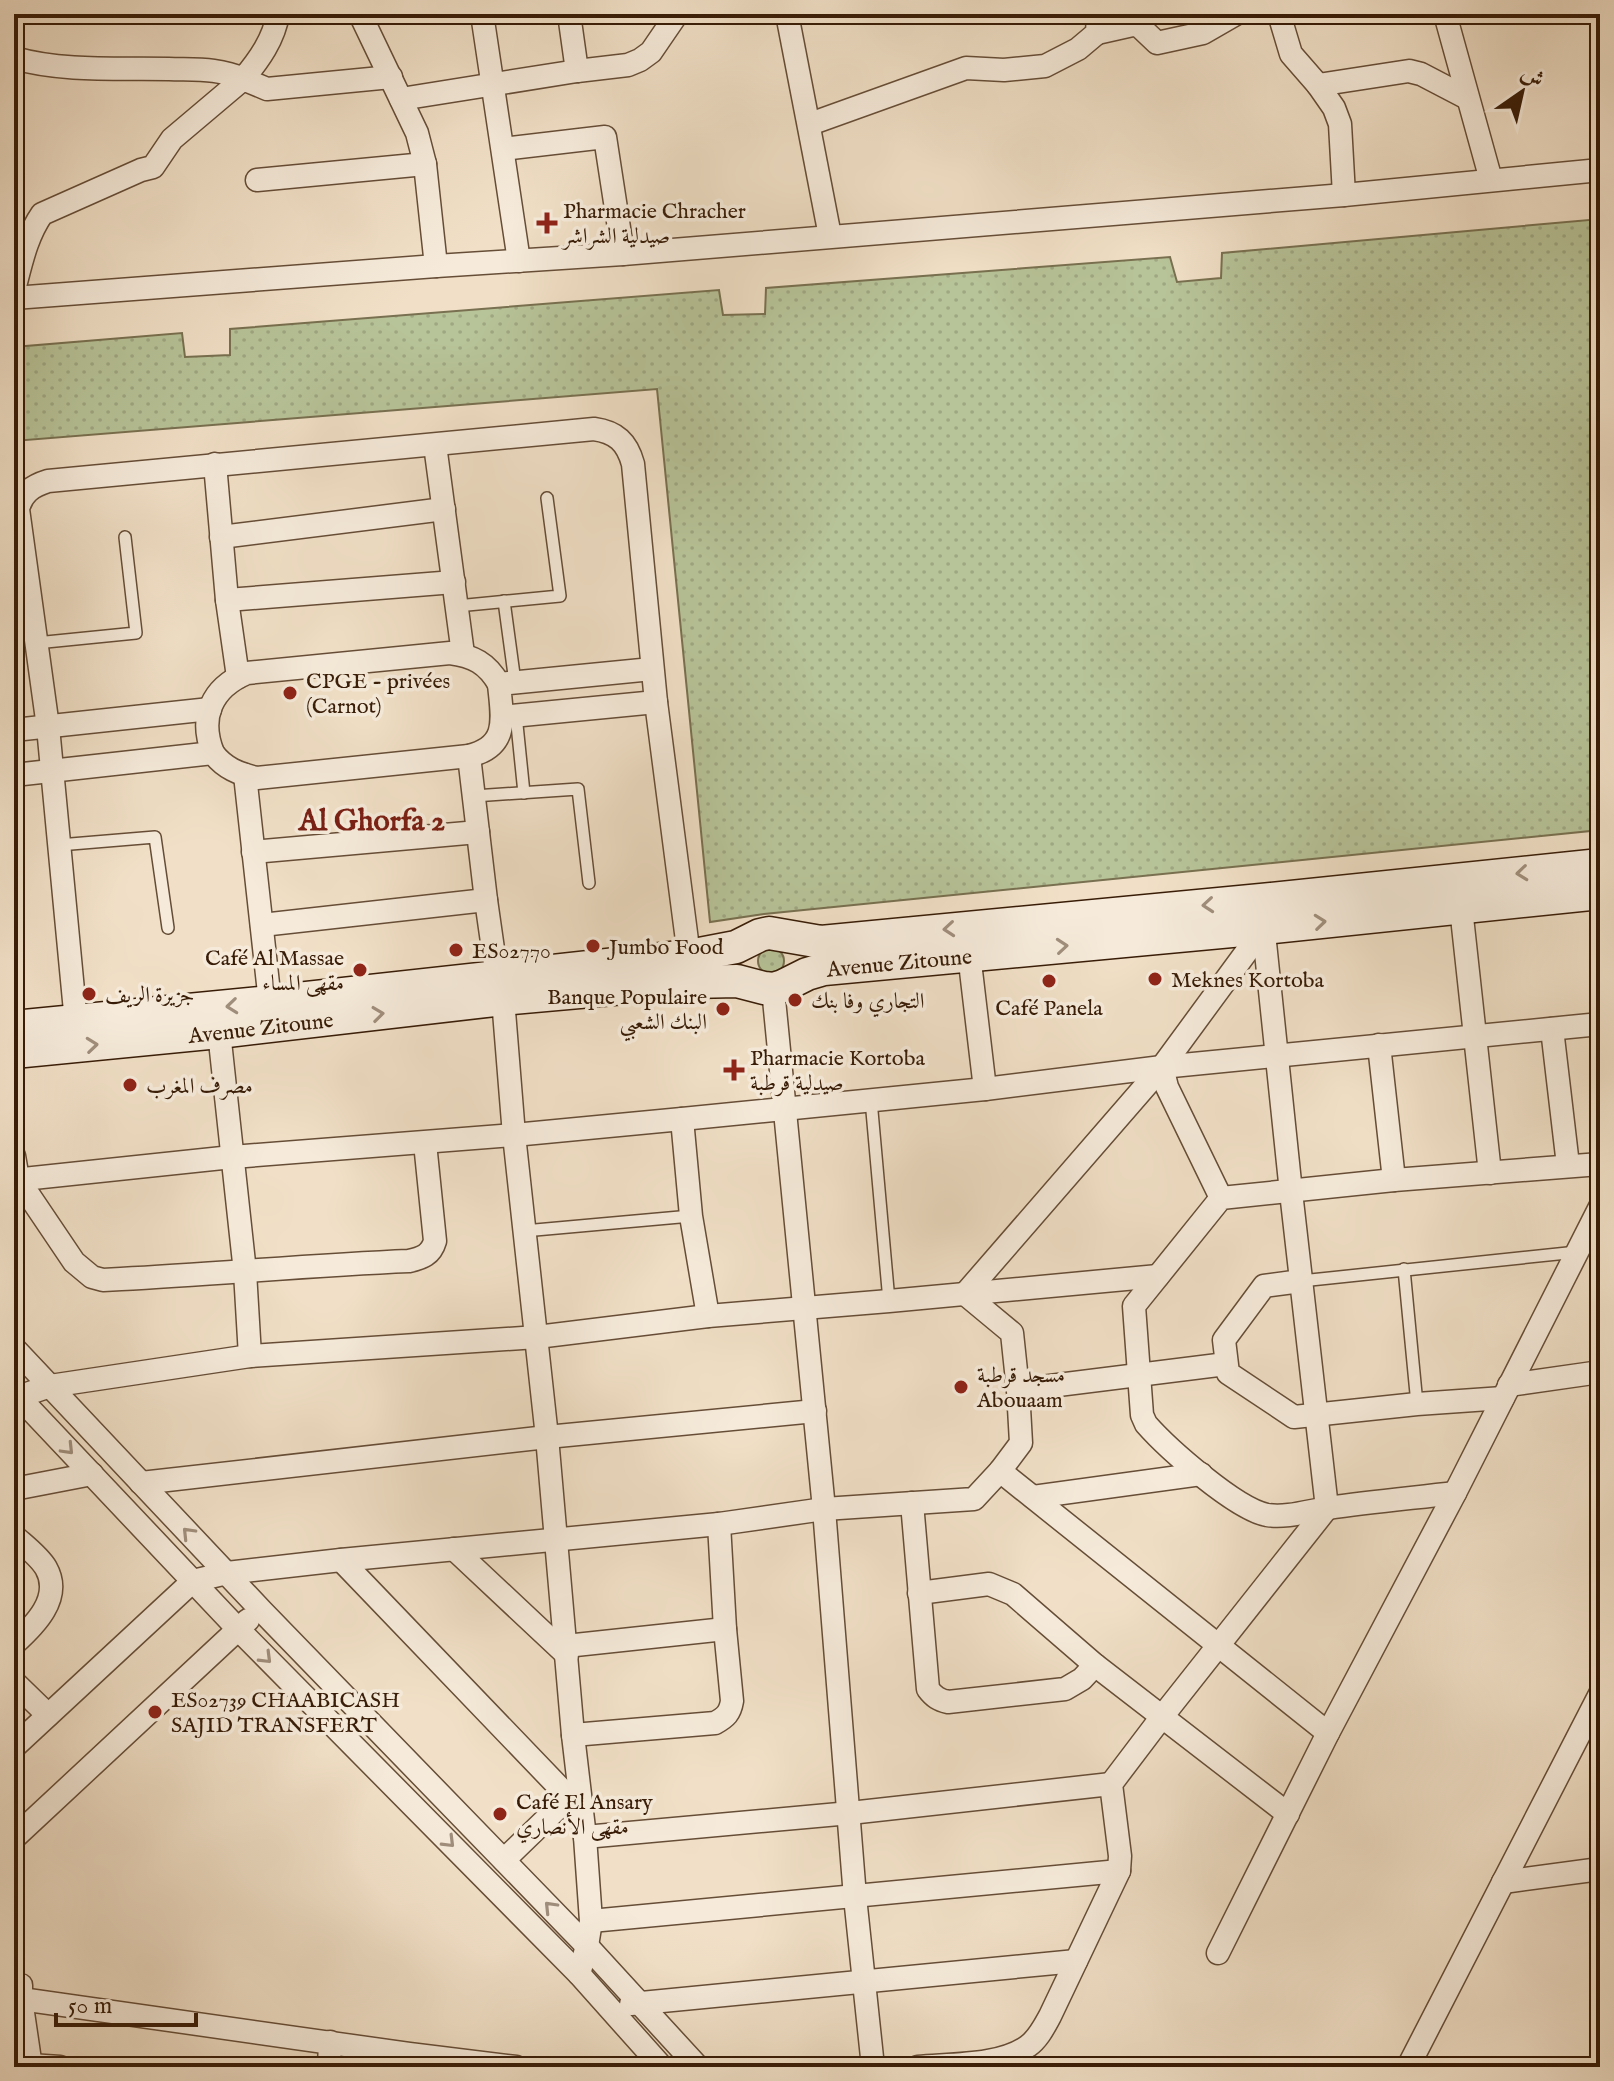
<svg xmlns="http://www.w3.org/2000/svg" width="1614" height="2081" font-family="'IM FELL English',Amiri,serif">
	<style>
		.grass { fill: url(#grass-dots); stroke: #787050; stroke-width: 2 }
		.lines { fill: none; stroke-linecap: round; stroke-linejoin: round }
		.lane-casing { stroke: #664d37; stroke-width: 14 }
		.street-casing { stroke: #664d37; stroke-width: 25 }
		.secondary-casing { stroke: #381c07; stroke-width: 35 }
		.lane { stroke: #f6ebdb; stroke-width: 11 }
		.street { stroke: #f6ebdb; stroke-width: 22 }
		.secondary { stroke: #f6ebdb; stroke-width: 32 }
		.oneway { stroke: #a08e7c }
		.poi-dot { fill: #8f2418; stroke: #f6ebdb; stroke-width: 3 }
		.labels { text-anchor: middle; stroke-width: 7; stroke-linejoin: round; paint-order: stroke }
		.poi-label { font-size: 22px; fill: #381c07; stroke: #f6ebdb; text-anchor: start }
		.street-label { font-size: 22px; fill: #381c07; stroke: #f6ebdb }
		.district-label { font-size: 30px; font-weight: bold; fill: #7a1f14; stroke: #f6ebdb }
	</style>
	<defs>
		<pattern id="grass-dots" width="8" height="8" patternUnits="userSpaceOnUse" patternTransform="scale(2)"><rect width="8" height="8" fill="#b7c398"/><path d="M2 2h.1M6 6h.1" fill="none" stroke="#9ea782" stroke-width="1.8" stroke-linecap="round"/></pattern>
	</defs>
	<rect width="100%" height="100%" fill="#f1e0c7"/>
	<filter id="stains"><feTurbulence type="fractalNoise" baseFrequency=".0025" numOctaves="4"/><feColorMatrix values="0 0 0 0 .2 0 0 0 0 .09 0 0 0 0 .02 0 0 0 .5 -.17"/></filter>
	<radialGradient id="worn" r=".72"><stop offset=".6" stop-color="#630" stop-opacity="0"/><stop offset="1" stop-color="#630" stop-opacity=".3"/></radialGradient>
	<g class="grass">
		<path d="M 1600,219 L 1600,830 L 764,914 L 710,922 L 657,389 L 14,441 L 14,347 L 182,333 L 185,357 L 230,355 L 230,329 L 719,290 L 723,315 L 765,314 L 766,288 L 1170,257 L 1177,282 L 1221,278 L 1222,253 Z"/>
		<circle cx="771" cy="961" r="13"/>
	</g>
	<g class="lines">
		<g class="lane-casing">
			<g id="lane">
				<path d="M 504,601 L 515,682"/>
				<path d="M 457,606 L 560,596 L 547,498"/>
				<path d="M 36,643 L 136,633 L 125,537"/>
				<path d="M 516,715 L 524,793"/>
				<path d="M 474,796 L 578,789 L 589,883"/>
				<path d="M 59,845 L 155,837 L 168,928"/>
				<path d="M 871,1100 L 889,1301"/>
				<path d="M 524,1231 L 691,1216"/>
				<path d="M 1404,1269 L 1417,1404"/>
				<path d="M 1301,1281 L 1577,1252"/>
			</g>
		</g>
		<g class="street-casing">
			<g id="street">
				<path d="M 360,14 L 417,133 L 425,164 L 436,266"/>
				<path d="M 482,14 L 519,261"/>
				<path d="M 569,14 L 577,71"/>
				<path d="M 787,14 L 830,236"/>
				<path d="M 1279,14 L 1291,54 L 1318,85 L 1334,108 L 1340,124 L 1344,195"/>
				<path d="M 1445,14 L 1491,180"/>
				<path d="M 1097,33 L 1137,24 L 1157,43 L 1203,33 L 1236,14"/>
				<path d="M 14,58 C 63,72 118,68 169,69 C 195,70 219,68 243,79 C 259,60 274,39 278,14"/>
				<path d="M 1318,85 L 1409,71 L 1421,74 L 1467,98"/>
				<path d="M 401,99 L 577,71 L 628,65 L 640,60 L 651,52 L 677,14"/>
				<path d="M 810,124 L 966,68 L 1004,70 L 1045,66 L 1078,49 L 1097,33 L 1098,14"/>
				<path d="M 503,149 L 605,137 L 623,254"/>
				<path d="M 257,180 L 425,164"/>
				<path d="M 14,290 C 21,264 26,237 42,214 L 141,170 L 153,167 L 172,139 L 243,79 L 267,89 L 391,77"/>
				<path d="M 14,298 L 436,266 L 623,254 L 1344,195 L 1600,170"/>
				<path d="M 435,445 L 463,654"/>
				<path d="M 215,464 L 227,600 L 238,677"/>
				<path d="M 221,537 L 444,509"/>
				<path d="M 227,600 L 454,582"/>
				<path d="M 502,717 L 656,702"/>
				<path d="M 14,730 L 210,709"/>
				<path d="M 213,753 C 199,718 211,688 247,673 L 450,653 C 473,656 487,663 499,684"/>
				<path d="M 469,756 L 486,900 L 497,977"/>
				<path d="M 14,775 L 213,753 C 224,768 239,774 257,778 L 469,756 C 510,746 502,717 499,684 L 652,669"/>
				<path d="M 245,775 L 270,1002"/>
				<path d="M 253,852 L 478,832"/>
				<path d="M 1461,908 L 1490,1173"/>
				<path d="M 262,925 L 486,900"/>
				<path d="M 969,954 L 985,1089"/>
				<path d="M 773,989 L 824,1509 L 855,1897 L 873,2067"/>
				<path d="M 503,999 L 514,1135 L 547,1437 L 573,1735 L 585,1837 L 591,1921 L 587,1946 L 579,1974"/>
				<path d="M 76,1022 L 48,727 L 18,509 C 22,493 32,486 48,481 L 594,429 C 616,432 627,442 633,464 L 656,702 L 689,956"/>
				<path d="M 1552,1029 L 1568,1165"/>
				<path d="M 219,1032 L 245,1272 L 250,1356"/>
				<path d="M 1379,1045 L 1394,1180"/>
				<path d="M 1162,1067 L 1167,1087 L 1221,1198"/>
				<path d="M 682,1119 L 691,1216 L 708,1316"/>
				<path d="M 14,1156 L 18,1179 L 74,1262 L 92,1277 L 103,1280 L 121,1279 C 217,1274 313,1265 409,1261 C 422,1258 431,1255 435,1241 L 425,1143"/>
				<path d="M 14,1180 L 232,1157 L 514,1135 L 682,1119 L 985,1089 L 1162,1067 L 1600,1024"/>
				<path d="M 1301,1281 L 1264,1286 L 1224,1340 L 1228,1373 L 1294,1417 L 1417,1404 L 1503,1398"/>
				<path d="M 965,1294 L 1162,1067 L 1264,928"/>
				<path d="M 14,1348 L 261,1610 L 587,1946 L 698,2067"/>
				<path d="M 1509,1385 L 1600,1372"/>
				<path d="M 1018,1390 L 1226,1364"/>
				<path d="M 14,1392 L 237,1628 L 579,1974 L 662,2067"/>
				<path d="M 18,1397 L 50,1386 L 250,1356 L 537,1337 L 708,1316 L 889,1301 L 1158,1276"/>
				<path d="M 1000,1471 L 1328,1733"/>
				<path d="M 141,1483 L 547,1437 L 815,1411"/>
				<path d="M 14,1489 L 92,1474"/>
				<path d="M 1455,1493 C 1413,1498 1370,1502 1328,1508 C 1308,1511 1287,1518 1267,1515 C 1236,1509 1168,1449 1146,1424 L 1142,1415 L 1134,1306 L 1221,1198 L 1394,1180 L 1600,1164"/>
				<path d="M 1033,1497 L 1201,1474"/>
				<path d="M 912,1503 L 928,1689 C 934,1697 939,1700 948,1702 L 1065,1689 L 1082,1679 L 1095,1665"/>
				<path d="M 14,1536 C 24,1545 39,1556 46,1568 C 63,1598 34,1626 14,1644"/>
				<path d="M 454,1549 L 567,1655"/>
				<path d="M 341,1560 L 581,1810"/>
				<path d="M 919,1593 L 989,1584 L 1013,1594 L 1095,1665 L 1288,1814"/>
				<path d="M 566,1646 L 725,1629"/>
				<path d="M 14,1682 L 48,1715"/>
				<path d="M 573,1735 L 715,1723 C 726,1717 730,1713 732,1701 L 725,1629 L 719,1524"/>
				<path d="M 14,1747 L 193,1581 L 227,1573 L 341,1560 L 719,1524 L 824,1509 L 974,1499 L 1000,1471 L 1021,1443 L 1018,1390 L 1012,1333 L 965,1294"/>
				<path d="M 585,1837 L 850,1813 L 1111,1784"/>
				<path d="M 14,1838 L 248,1620"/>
				<path d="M 504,1860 L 569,1797"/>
				<path d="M 1503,1882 L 1600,1869"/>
				<path d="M 591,1921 L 1119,1871"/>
				<path d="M 1218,1953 L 1328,1733 L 1455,1493 L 1600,1207"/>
				<path d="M 14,1984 L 21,1985 L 21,1999 L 31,2067"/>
				<path d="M 21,1999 L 409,2054 L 516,2067"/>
				<path d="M 631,2004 L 1076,1961"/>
				<path d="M 23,2067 L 30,2065 L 60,2067"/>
				<path d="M 329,2067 L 330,2042"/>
				<path d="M 918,2067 C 951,2064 1001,2066 1028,2046 C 1038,2039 1044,2027 1050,2016 L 1119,1871 L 1120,1856 L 1111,1784 L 1161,1718 L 1327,1508 L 1291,1192 L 1262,914"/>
				<path d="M 1408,2067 L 1600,1694"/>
			</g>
		</g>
		<g class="secondary-casing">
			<g id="secondary">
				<path d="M 14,1027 L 270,1002 L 689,956 L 736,947 L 760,935 L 769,933 L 821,942 L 1261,900 L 1600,865"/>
				<path id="s1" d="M 14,1052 L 219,1032 L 503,999 L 691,982 L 737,981 L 764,988 L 773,989 L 783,986 L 807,974 L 824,969 L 1264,928 L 1600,893"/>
			</g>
		</g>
		<use href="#lane" class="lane"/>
		<use href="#street" class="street"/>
		<use href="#secondary" class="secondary"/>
	</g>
	<defs><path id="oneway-chevron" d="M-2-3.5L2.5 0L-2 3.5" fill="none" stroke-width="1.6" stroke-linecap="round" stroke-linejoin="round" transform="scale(2)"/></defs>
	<g class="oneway">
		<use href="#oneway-chevron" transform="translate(1522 873) rotate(174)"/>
		<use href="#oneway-chevron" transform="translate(1208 905) rotate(175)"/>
		<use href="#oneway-chevron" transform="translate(1320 922) rotate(-6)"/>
		<use href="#oneway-chevron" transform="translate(949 929) rotate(175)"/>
		<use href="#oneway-chevron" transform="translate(1062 946) rotate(-5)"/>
		<use href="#oneway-chevron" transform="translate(232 1006) rotate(174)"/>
		<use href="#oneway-chevron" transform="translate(378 1014) rotate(-7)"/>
		<use href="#oneway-chevron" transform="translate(92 1045) rotate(-6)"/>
		<use href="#oneway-chevron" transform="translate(68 1449) rotate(46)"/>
		<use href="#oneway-chevron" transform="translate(188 1533) rotate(-134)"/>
		<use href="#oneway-chevron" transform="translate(266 1658) rotate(45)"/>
		<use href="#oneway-chevron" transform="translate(449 1842) rotate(45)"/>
		<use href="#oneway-chevron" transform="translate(550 1907) rotate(-134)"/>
	</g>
	<g class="poi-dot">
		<path d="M543 211h8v8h8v8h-8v8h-8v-8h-8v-8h8z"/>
		<circle cx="290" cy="693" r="8"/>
		<circle cx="593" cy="946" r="8"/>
		<circle cx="456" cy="950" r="8"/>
		<circle cx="360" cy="970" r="8"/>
		<circle cx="1155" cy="979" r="8"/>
		<circle cx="1049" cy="981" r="8"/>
		<circle cx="89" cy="994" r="8"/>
		<circle cx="795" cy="1000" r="8"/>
		<circle cx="723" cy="1009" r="8"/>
		<path d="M730 1058h8v8h8v8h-8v8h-8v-8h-8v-8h8z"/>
		<circle cx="130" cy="1085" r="8"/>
		<circle cx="961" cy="1387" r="8"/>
		<circle cx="155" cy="1712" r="8"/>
		<circle cx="500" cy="1814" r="8"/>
	</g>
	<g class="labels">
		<g class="poi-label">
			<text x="563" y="218">Pharmacie Chracher<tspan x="563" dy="25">صيدلية الشراشر</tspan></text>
			<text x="306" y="688">CPGE - privées<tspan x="306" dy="25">(Carnot)</tspan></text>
			<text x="609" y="954">Jumbo Food</text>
			<text x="472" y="958">ES02770</text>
			<text x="344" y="965" text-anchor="end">Café Al Massae<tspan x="344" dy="25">مقهى المساء</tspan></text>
			<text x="1171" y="987">Meknes Kortoba</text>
			<text x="105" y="1002">جزيرة الريف</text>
			<text x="707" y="1004" text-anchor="end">Banque Populaire<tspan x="707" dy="25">البنك الشعبي</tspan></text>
			<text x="811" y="1008">التجاري وفا بنك</text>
			<text x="1049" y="1015" text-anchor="middle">Café Panela</text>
			<text x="750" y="1065">Pharmacie Kortoba<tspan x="750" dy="25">صيدلية قرطبة</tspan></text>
			<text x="146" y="1093">مصرف المغرب</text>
			<text x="977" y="1382">مسجد قرطبة<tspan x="977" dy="25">Abouaam</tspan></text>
			<text x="171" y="1707">ES02739 CHAABICASH<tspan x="171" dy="25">SAJID TRANSFERT</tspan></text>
			<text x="516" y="1809">Café El Ansary<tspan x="516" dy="25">مقهى الأنصاري</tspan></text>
		</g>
		<g class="street-label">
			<text dy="8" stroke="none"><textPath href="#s1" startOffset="894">Avenue Zitoune</textPath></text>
			<text dy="8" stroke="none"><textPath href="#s1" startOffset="248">Avenue Zitoune</textPath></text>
		</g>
		<g class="district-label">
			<text x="372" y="830">Al Ghorfa 2</text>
		</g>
	</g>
	<rect width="1614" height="2081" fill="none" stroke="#f1e0c7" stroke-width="48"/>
	<rect x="16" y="16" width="1582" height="2049" fill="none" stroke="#381c07" stroke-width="4"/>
	<rect x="24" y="24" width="1566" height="2033" fill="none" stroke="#381c07" stroke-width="2"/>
	<g transform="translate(1522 92) rotate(34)" stroke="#f6ebdb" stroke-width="6" paint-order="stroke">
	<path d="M0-6L14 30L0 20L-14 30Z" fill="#381c07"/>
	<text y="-12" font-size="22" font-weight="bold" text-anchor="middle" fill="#381c07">ش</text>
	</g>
	<path d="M56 2013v12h140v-12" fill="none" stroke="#381c07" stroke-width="4"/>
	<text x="68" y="2013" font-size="24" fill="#381c07" stroke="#f6ebdb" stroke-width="6" paint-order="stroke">50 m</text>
	<rect width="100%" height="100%" filter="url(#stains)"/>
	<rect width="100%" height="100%" fill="url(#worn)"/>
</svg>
